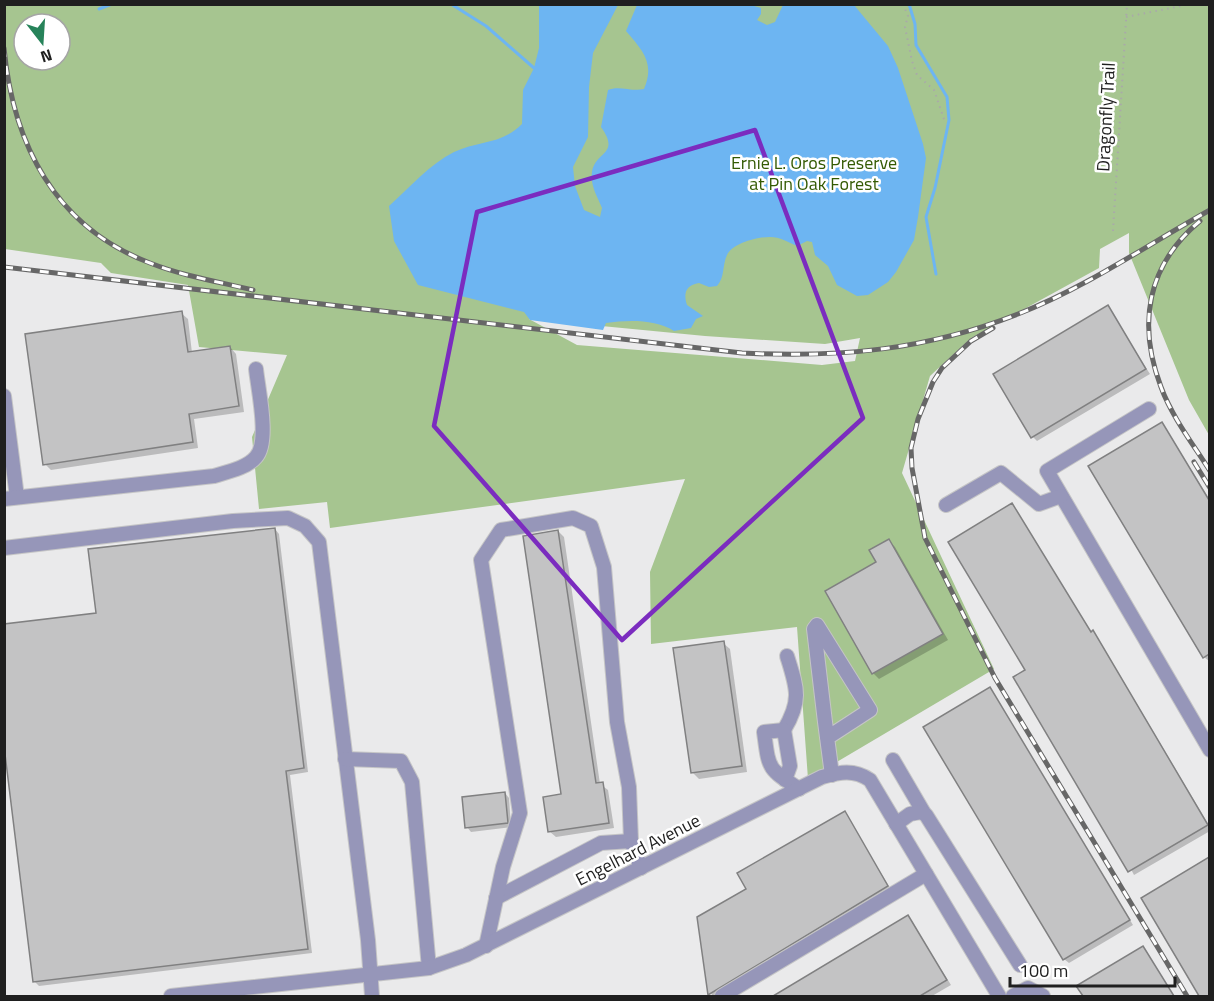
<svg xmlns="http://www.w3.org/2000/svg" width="1214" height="1001" font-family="'Titillium Web',sans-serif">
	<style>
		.green { fill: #a6c590; fill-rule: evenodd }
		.water { fill: #6db5f2 }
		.shadow { fill: #0003 }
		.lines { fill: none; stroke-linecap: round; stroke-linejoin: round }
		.stream { stroke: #6db5f2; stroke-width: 3 }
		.building { fill: #c3c3c4; stroke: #808081; stroke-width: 1.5 }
		.minor-casing { stroke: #c5c5c6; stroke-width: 16 }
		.path { stroke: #a9a9a9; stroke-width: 2; stroke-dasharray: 1.5 4.5; stroke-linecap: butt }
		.minor { stroke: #9696b9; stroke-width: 14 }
		.rail-casing { stroke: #676767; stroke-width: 5 }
		.rail { stroke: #fff; stroke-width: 3; stroke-dasharray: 9; stroke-linecap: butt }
		.marked { fill: none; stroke: #7b2cbf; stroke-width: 4.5; stroke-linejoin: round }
		.labels { text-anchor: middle; stroke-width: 5; stroke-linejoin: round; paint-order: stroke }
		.street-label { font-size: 18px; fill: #1f1f1f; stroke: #fff }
		.park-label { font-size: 18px; fill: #335a03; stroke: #fff }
	</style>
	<rect width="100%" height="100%" fill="#eaeaeb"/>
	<path class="green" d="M 4,5 L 1209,5 L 1209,435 L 1189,400 L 1129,253 L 1129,233 L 1100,249 L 1099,268 L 971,338 L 930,376 L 902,473 L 994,669 L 808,779 L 797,627 L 651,644 L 650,572 L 685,479 L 330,528 L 327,502 L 259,509 L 252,437 L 287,355 L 199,347 L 188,285 L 111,273 L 101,263 L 5,249 ZM 24,24 L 60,24 L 60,60 L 24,60 ZM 529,319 L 705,336 L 825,344 L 860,338 L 855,361 L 822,365 L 577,345 Z"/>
	<path class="water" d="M 747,4 L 761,8 L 761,14 L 757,20 L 767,25 L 775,22 L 783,5 L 854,5 L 888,46 L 898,68 L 923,144 L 926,158 L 918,217 L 914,240 L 896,272 L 888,282 L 868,295 L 857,296 L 837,285 L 828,266 L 815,255 L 812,242 L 807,241 L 797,246 C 788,242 780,237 770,237 C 757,237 733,243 727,255 C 722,266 725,277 717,286 L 709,287 L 699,283 C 686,285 683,293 687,305 L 703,316 L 696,319 L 691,328 L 674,331 C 655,319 628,320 606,323 L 603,330 L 530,320 L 524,312 L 418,285 L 394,241 L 389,206 C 409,188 430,164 454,152 C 479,140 501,145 522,124 L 523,90 L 534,68 L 539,48 L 539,5 L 618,5 L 593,53 L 589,87 L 588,137 L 573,167 L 575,186 L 584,210 L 600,217 L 602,208 C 597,196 590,185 592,172 C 595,151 621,155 601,127 L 608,90 C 619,85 632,92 644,89 C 655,63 643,51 626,31 L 637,5 Z"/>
	<g class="shadow">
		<path d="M 1107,307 L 1150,374 L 1037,441 L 1033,437 Z"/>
		<path d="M 181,313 L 188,319 L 192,353 L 230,347 L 236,354 L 244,412 L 194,419 L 198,448 L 51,470 L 45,464 Z"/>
		<path d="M 1162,423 L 1210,500 L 1209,661 L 1204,657 Z"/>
		<path d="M 1012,505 L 1092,633 L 1097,637 L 1210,827 L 1210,831 L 1134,875 L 1028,671 Z"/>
		<path d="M 275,529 L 279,534 L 308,772 L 290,775 L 312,953 L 39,986 L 35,982 L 98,614 Z"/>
		<path d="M 558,531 L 564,537 L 600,784 L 608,790 L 614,828 L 556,837 L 549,831 L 563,796 Z"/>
		<path d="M 888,540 L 895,547 L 948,640 L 879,679 L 873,673 L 878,562 Z"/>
		<path d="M 723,643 L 730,649 L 747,772 L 699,779 L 692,772 Z"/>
		<path d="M 990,689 L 1133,925 L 1069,963 L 1064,959 Z"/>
		<path d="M 505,793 L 509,798 L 511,827 L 471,832 L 467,827 Z"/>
		<path d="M 844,813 L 892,891 L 717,996 L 712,996 L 698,918 L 748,889 Z"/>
		<path d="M 1210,859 L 1210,996 L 1201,996 L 1143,898 Z"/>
		<path d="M 908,917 L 951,985 L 932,996 L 776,996 Z"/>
		<path d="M 1143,948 L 1174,996 L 1085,996 L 1078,986 Z"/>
	</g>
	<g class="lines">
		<g class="stream">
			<path d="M 451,4 L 486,26 L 534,68"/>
			<path d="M 909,4 L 915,24 L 916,45 L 947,97 L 949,120 L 935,188 L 926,217 L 936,274"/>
			<path d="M 99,9 L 112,4"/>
		</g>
	</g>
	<g class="building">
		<path d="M 1108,305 L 1146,369 L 1031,438 L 993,374 Z"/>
		<path d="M 182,311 L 188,352 L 230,346 L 239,406 L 189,414 L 193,442 L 43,465 L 25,334 Z"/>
		<path d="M 1162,422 L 1209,500 L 1209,654 L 1203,658 L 1088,466 Z"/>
		<path d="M 1012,503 L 1091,632 L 1093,630 L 1208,825 L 1128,872 L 1013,677 L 1025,670 L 948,542 Z"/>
		<path d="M 275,528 L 304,768 L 286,771 L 308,949 L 33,982 L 4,746 L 4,624 L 96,613 L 88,549 Z"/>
		<path d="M 558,530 L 596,783 L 603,782 L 609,823 L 548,832 L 543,797 L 561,794 L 523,536 Z"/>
		<path d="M 889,539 L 943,634 L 872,674 L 825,591 L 876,562 L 869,550 Z"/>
		<path d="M 724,641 L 742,766 L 691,773 L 673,648 Z"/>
		<path d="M 990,687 L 1130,920 L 1063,960 L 923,727 Z"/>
		<path d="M 505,792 L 508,823 L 465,828 L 462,797 Z"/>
		<path d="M 845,811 L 888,886 L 708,995 L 697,917 L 746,889 L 737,873 Z"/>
		<path d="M 1209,857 L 1209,996 L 1199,996 L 1141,898 Z"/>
		<path d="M 908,915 L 947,980 L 920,996 L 773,996 Z"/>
		<path d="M 1143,946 L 1174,996 L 1083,996 L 1076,986 Z"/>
	</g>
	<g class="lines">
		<g class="minor-casing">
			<g id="minor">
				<path d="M 4,396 L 17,497"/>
				<path d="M 1149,409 L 1047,471 L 1210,750"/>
				<path d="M 4,499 L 214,476 C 227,472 247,468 256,457 C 270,442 258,389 256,369"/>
				<path d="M 946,505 L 1001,473 L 1039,504 L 1061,496"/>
				<path d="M 4,548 L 233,521 L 288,518 L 305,526 L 319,542 L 368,940 L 372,996"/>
				<path d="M 784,730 C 802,700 797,688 787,656"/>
				<path d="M 827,738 L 870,710 L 817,625 L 814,629 L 825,722 L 832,775"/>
				<path d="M 345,759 L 401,761 L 412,782 L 429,968"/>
				<path d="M 893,760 L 924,813"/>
				<path d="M 785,780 L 790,766 L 784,730 L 764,732 C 769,769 767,768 799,789"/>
				<path d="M 896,824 L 910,814 L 921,812 L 926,815 L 1020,965"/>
				<path d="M 496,898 L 601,843 L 631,841"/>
				<path d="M 486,946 L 503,867 L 520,813 L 481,560 L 501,530 L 573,518 L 591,526 L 604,567 L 617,722 L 629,787 L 631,841 L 641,868"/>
				<path d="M 171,996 L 429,968 L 466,955 L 822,777 C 840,772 854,769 870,780 L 999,996"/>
				<path d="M 722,996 L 926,874"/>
				<path d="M 1013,996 L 1028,988 L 1043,996"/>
			</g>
		</g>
		<g class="path">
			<path d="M 903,4 L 908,16 L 905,27 L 912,61 L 917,75 L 934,90 L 945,122"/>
			<path d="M 1126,17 L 1191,4"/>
			<path d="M 1113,231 L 1127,4"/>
		</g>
		<use href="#minor" class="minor"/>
		<g class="rail-casing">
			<g id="rail">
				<path d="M 4,48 C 13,144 55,227 150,263 C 183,276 219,282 253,290"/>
				<path d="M 1200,221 C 1147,265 1137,324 1161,387 C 1172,417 1193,444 1210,471"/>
				<path d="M 4,267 L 742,353 C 840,358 926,350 1018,314 C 1085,288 1147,245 1210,210"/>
				<path d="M 993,328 L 971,341 L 942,368 L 933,382 L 918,419 L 911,448 L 912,468 L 925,538 L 995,678 L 1187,996"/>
				<path d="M 1194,462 L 1210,488"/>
			</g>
		</g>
		<use href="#rail" class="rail"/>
	</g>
	<path class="marked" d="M 755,130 L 863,418 L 622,640 L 434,426 L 477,212 Z"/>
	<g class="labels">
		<g class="street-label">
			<text transform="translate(1106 117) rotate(-87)" y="6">Dragonfly Trail</text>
			<text transform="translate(638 850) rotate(-27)" y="6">Engelhard Avenue</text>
		</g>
		<g class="park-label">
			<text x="814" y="169">Ernie L. Oros Preserve<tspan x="814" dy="21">at Pin Oak Forest</tspan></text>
		</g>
	</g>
	<rect width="1214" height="1001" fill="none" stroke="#1f1f1f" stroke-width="12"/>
	<g transform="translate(42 42) rotate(163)"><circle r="28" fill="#ffffff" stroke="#a5a5a5" stroke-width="1.5"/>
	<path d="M0-4.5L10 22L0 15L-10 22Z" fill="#27835a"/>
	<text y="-9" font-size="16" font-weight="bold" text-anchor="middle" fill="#1f1f1f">N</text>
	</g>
	<path d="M1010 977v9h165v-9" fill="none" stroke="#1f1f1f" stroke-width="3"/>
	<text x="1019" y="977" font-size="18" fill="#1f1f1f" stroke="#ffffff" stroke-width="4.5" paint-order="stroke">100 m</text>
</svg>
